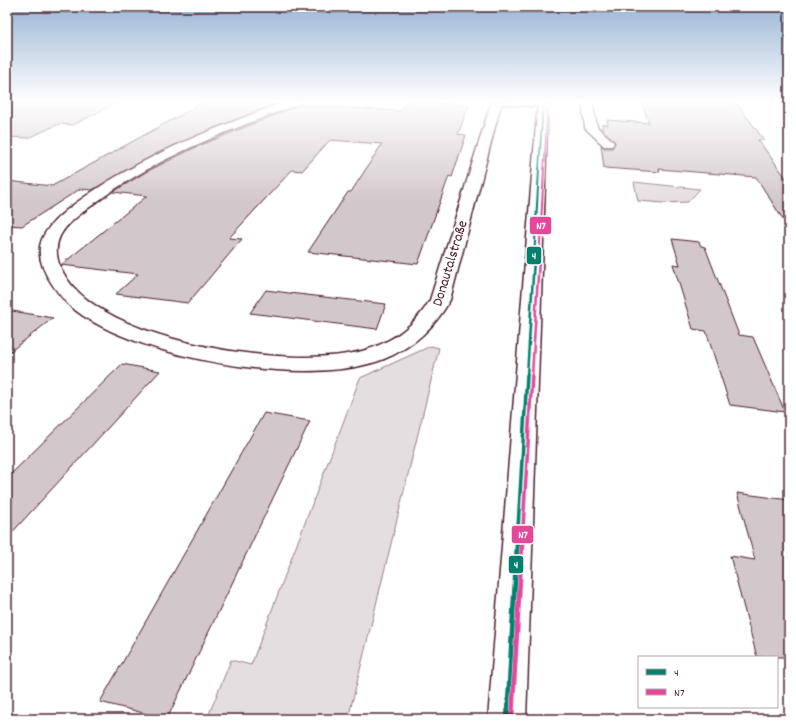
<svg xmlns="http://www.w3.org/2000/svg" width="796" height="726" font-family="Dekko,sans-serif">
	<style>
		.green { fill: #e5dee0; stroke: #987e86 }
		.building { fill: #d2c7cb; stroke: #4a1f2b }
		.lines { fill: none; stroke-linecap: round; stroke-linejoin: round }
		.street-casing { stroke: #4a1f2b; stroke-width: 3 }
		.secondary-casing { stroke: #4a1f2b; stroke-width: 3 }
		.street { fill: #fff; fill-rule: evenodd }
		.secondary { fill: #fff; fill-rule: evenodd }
		.bus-1-far4-casing { stroke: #fff; stroke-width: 3 }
		.bus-1-far3-casing { stroke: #fff; stroke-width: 4 }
		.bus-1-far2-casing { stroke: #fff; stroke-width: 5 }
		.bus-1-far1-casing { stroke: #fff; stroke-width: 6 }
		.bus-1-casing { stroke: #fff; stroke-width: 8 }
		.bus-2-far4-casing { stroke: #fff; stroke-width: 3 }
		.bus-2-far3-casing { stroke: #fff; stroke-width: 4 }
		.bus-2-far2-casing { stroke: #fff; stroke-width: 5 }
		.bus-2-far1-casing { stroke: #fff; stroke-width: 6 }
		.bus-2-casing { stroke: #fff; stroke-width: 8 }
		.bus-1-far4 { stroke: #01806d; stroke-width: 1.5 }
		.bus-1-far3 { stroke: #01806d; stroke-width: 2 }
		.bus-1-far2 { stroke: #01806d; stroke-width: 2.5 }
		.bus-1-far1 { stroke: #01806d; stroke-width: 3.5 }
		.bus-1 { stroke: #01806d; stroke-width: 4.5 }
		.bus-2-far4 { stroke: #e2499b; stroke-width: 1.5 }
		.bus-2-far3 { stroke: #e2499b; stroke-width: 2 }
		.bus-2-far2 { stroke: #e2499b; stroke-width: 2.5 }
		.bus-2-far1 { stroke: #e2499b; stroke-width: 3.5 }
		.bus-2 { stroke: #e2499b; stroke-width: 4.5 }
		.labels { text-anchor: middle; stroke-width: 3; stroke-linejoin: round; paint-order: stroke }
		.street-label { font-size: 15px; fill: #4a1f2b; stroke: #fff }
		.line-badge { stroke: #fff; stroke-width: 1.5 }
		.badge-label { font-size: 11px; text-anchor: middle; font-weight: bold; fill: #fff }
	</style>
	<rect width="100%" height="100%" fill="#fff"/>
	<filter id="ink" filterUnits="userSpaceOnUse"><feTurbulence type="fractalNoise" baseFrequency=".025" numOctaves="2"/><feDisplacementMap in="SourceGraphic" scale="8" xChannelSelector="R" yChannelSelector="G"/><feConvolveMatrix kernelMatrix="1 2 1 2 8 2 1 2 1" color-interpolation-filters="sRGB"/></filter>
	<g filter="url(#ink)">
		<g class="green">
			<path d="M 634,182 L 700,189 L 688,202 L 663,203 L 638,201 Z"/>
			<path d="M 431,346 L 439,348 L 348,719 L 207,719 L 231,660 L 251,665 L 360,378 Z"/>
		</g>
		<g class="building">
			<path d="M 7,101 L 120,101 L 73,125 L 59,124 L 28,138 L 7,137 Z"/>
			<path d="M 206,101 L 277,103 L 209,130 L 158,153 L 92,190 L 80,189 L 22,226 L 7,225 L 7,181 L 52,186 Z"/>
			<path d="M 407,101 L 435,101 L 434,103 L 469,105 L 458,134 L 466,135 L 452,177 L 449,176 L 418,264 L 308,252 L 348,192 L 351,192 L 382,144 L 330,140 L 302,171 L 292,170 L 229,238 L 242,239 L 188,303 L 116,294 L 138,274 L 61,265 L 147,196 L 113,192 L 146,172 L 196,147 L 300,105 L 400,111 Z"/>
			<path d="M 641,101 L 715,101 L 738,105 L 764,140 L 758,140 L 789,182 L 789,229 L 756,177 L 659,169 L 660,172 L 604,168 L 601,145 L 604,148 L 612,148 L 615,142 L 602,130 L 602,124 L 608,125 L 607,120 L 649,123 Z"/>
			<path d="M 672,239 L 699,242 L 701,246 L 705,247 L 739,335 L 753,337 L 785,412 L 730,405 L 706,331 L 693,329 L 673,264 L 680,265 Z"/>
			<path d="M 266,290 L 289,293 L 386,304 L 377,329 L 250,313 Z"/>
			<path d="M 7,310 L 53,318 L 7,354 Z"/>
			<path d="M 122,364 L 160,371 L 7,538 L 7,478 Z"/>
			<path d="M 264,413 L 310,421 L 167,719 L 100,702 Z"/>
			<path d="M 737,493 L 789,500 L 789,657 L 757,657 L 730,556 L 755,560 Z"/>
		</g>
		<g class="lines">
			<g class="street-casing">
				<g id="street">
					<path d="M 288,101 L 302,101 L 301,103 C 230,130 159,156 98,201 C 85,211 68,221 60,236 C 54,248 57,263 64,274 C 102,343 292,370 362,351 C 390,344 416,325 430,300 L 491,103 L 490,101 L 547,102 L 548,104 L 543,107 L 501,104 L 450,300 C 435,327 413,347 384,359 C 308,389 139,359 75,310 C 65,303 58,293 52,284 C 43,271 36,254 42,239 C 50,221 70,207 86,196 C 148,153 217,127 288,101 Z"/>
					<path d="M 582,101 L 592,101 L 597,127 L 612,140 L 614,143 L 612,146 L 604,146 L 585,128 Z"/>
				</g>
			</g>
			<g class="secondary-casing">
				<path id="secondary" d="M 538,101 L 548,101 L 526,719 L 488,719 Z"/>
			</g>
			<use href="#street" class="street"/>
			<use href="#secondary" class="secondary"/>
			<g class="bus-1-far4-casing">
				<path id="bus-1-far4" d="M 539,170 L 543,101"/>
			</g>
			<g class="bus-1-far3-casing">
				<path id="bus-1-far3" d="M 534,260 L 539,169"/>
			</g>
			<g class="bus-1-far2-casing">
				<path id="bus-1-far2" d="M 527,376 L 534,259"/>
			</g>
			<g class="bus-1-far1-casing">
				<path id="bus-1-far1" d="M 518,528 L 527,375"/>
			</g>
			<g class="bus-1-casing">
				<path id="bus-1" d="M 507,719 L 518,527"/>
			</g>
			<g class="bus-2-far4-casing">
				<path id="bus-2-far4" d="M 544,170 L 548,101"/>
			</g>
			<g class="bus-2-far3-casing">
				<path id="bus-2-far3" d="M 539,260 L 544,169"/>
			</g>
			<g class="bus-2-far2-casing">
				<path id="bus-2-far2" d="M 532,376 L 539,259"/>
			</g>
			<g class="bus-2-far1-casing">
				<path id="bus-2-far1" d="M 523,528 L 532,375"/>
			</g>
			<g class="bus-2-casing">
				<path id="bus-2" d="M 512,719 L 523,527"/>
			</g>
			<use href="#bus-1-far4" class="bus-1-far4"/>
			<use href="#bus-1-far3" class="bus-1-far3"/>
			<use href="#bus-1-far2" class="bus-1-far2"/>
			<use href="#bus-1-far1" class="bus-1-far1"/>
			<use href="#bus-1" class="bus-1"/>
			<use href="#bus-2-far4" class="bus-2-far4"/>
			<use href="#bus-2-far3" class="bus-2-far3"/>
			<use href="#bus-2-far2" class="bus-2-far2"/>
			<use href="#bus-2-far1" class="bus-2-far1"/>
			<use href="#bus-2" class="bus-2"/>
		</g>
	</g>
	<linearGradient id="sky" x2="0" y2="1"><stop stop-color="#98b4d4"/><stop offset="0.5" stop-color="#fff"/><stop offset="1" stop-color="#fff" stop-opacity="0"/></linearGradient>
	<rect width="796" height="203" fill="url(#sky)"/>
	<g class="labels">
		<g class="street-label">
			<text transform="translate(449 263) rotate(-73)" y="5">Donautalstraße</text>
		</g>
	</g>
	<g class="line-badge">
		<rect x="529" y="216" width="23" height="19" rx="4" fill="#e2499b"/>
		<rect x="526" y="246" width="16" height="19" rx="4" fill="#01806d"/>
		<rect x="511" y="525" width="23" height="19" rx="4" fill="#e2499b"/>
		<rect x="508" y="555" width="16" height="19" rx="4" fill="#01806d"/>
	</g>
	<g class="badge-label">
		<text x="541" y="229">N7</text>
		<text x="534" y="259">4</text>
		<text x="523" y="538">N7</text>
		<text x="516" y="568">4</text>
	</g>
	<rect width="796" height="726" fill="none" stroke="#fff" stroke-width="24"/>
	<rect x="12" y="12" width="772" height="702" fill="none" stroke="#4a1f2b" stroke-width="1.5" filter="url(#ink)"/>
	<rect x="638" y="656" width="140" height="52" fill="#ffffff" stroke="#b7a5aa"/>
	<rect x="646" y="669" width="20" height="6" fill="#01806d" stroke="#b7a5aa"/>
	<text x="674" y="676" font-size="12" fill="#4a1f2b">4</text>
	<rect x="646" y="689" width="20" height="6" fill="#e2499b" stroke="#b7a5aa"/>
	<text x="674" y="696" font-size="12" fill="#4a1f2b">N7</text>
</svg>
